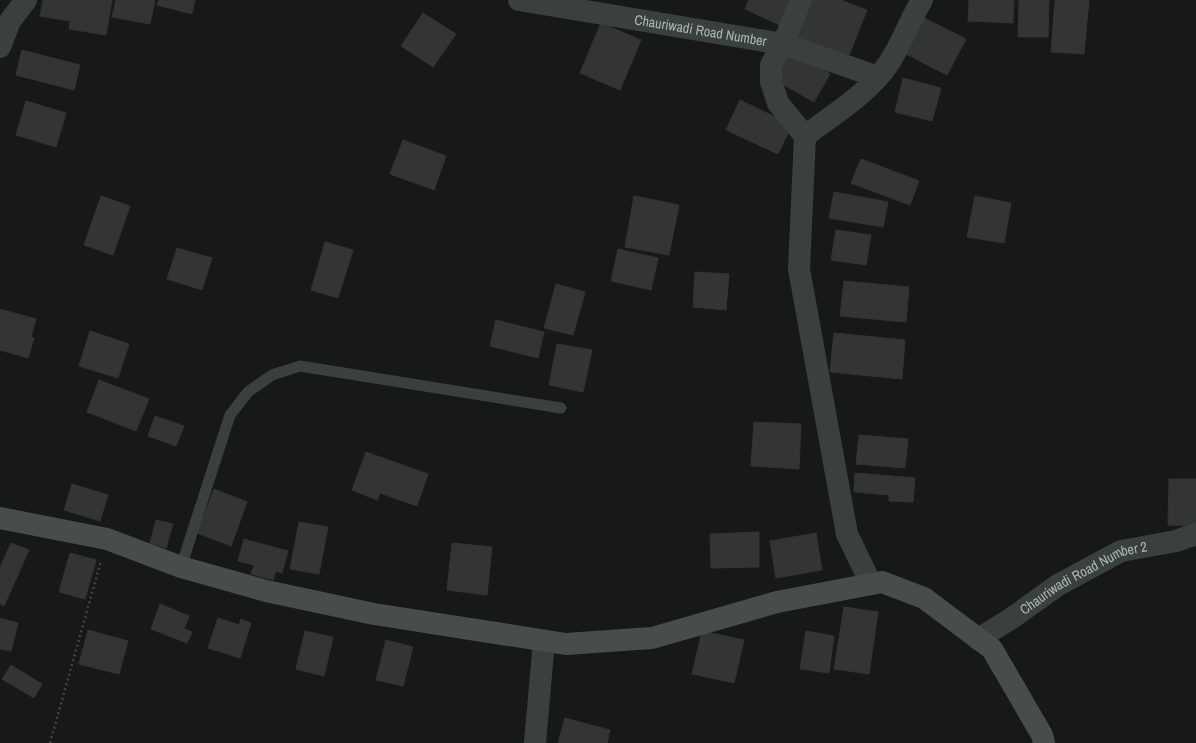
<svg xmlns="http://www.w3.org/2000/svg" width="1196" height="743" font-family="'Archivo Narrow',sans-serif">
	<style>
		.building { fill: #323435; stroke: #313435 }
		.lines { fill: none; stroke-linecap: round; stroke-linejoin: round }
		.path { stroke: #3f4544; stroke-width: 2.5; stroke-dasharray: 2 3; stroke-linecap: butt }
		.lane { stroke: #3a4040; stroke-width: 11 }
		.street { stroke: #3a4040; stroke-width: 22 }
		.secondary { stroke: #474d4d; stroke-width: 22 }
		.labels { text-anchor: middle; stroke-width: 3; stroke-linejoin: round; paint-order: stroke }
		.street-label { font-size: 14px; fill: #aab8b6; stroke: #121414 }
	</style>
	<rect width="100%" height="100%" fill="#171919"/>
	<g class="building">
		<path d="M 43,0 L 112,0 L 106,35 L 69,29 L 70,21 L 40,16 Z"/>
		<path d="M 116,0 L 155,0 L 150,24 L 112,17 Z"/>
		<path d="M 159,0 L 195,0 L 192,14 L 157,5 Z"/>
		<path d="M 749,0 L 798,0 L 786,28 L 745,9 Z"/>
		<path d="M 808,0 L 841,0 L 867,10 L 848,58 L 793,36 Z"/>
		<path d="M 969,0 L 1014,0 L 1013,23 L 968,21 Z"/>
		<path d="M 1019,0 L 1049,0 L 1048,37 L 1018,37 Z"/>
		<path d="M 1055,0 L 1089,0 L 1084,54 L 1051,52 Z"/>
		<path d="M 423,13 L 456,34 L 433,67 L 401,46 Z"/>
		<path d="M 924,18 L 966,39 L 947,75 L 906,54 Z"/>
		<path d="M 601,23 L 641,40 L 620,90 L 580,73 Z"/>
		<path d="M 22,50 L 80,65 L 74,90 L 16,75 Z"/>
		<path d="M 792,51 L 830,74 L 814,102 L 775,80 Z"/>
		<path d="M 903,78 L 941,88 L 932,121 L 895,112 Z"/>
		<path d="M 740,100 L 792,125 L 778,154 L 726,130 Z"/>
		<path d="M 26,101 L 66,113 L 56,147 L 16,135 Z"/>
		<path d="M 403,140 L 446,156 L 434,190 L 390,174 Z"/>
		<path d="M 861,159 L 919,181 L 910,205 L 851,183 Z"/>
		<path d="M 834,192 L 888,202 L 883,227 L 829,218 Z"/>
		<path d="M 101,196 L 130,206 L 113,255 L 84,245 Z"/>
		<path d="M 634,196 L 679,205 L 669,255 L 625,247 Z"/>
		<path d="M 975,196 L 1011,203 L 1004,243 L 967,237 Z"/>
		<path d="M 836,230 L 871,235 L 866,265 L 831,260 Z"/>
		<path d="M 325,242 L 353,250 L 338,298 L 311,290 Z"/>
		<path d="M 177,248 L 212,258 L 202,290 L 167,279 Z"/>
		<path d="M 618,249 L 658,258 L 651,290 L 611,281 Z"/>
		<path d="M 695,272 L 729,274 L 726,310 L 693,307 Z"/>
		<path d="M 844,281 L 909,287 L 906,322 L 840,316 Z"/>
		<path d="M 556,284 L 585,292 L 573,335 L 544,328 Z"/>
		<path d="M 0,309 L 36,319 L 31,337 L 34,338 L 28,358 L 0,350 Z"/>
		<path d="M 496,320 L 544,332 L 538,358 L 490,346 Z"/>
		<path d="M 90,331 L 129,344 L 118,378 L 79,366 Z"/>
		<path d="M 834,333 L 905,340 L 902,379 L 830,372 Z"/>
		<path d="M 557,344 L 592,350 L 583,392 L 549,385 Z"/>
		<path d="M 99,380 L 149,399 L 136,431 L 87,412 Z"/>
		<path d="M 155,416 L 184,426 L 176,446 L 148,436 Z"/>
		<path d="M 754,422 L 801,424 L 799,469 L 751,466 Z"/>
		<path d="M 859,435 L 908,439 L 905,468 L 856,464 Z"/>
		<path d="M 366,452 L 428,474 L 417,506 L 380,493 L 377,500 L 352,490 Z"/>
		<path d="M 855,473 L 915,478 L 913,502 L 889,501 L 889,495 L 854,492 Z"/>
		<path d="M 1169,479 L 1196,479 L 1196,526 L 1168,525 Z"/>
		<path d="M 72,484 L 108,495 L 100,521 L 64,510 Z"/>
		<path d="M 214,489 L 247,502 L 231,546 L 197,533 Z"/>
		<path d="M 156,520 L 173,524 L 166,548 L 150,543 Z"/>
		<path d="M 299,522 L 328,527 L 319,574 L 290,569 Z"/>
		<path d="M 759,532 L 759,567 L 711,568 L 710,534 Z"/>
		<path d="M 816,533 L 822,570 L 776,578 L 770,541 Z"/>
		<path d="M 244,539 L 288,551 L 282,573 L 276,571 L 273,580 L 251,574 L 254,565 L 238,561 Z"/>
		<path d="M 11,543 L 29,550 L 4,606 L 0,604 L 0,567 Z"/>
		<path d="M 452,543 L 492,547 L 487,595 L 447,590 Z"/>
		<path d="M 70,553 L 96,560 L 85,599 L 59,592 Z"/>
		<path d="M 160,604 L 189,616 L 184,629 L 192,632 L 187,643 L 151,629 Z"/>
		<path d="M 844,607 L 878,612 L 869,674 L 834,669 Z"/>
		<path d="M 0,618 L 18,623 L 11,651 L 0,649 Z"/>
		<path d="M 218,618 L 239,625 L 241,619 L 251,623 L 240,658 L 208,648 Z"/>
		<path d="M 88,630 L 128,641 L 119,674 L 79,664 Z"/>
		<path d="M 305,631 L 333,637 L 324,676 L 296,669 Z"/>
		<path d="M 702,631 L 744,640 L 734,683 L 692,674 Z"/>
		<path d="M 806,631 L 834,636 L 829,673 L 800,669 Z"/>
		<path d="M 386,640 L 413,647 L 403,686 L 376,680 Z"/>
		<path d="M 11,665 L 42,684 L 34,698 L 2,679 Z"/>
		<path d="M 565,718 L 610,730 L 607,743 L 558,743 Z"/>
	</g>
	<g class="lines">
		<path class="path" d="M 50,743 L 101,561"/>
		<path class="lane" d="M 181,567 L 230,415 L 248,392 L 272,375 L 300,366 L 561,408"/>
		<g class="street">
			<path id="s1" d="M 519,0 L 783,44 L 878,77"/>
			<path d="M 801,0 L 783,44 L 771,65 L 771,82 L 778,103 L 805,136 L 799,269 L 847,534 L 871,584"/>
			<path d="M 0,47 L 10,21 L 26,0"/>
			<path d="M 805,136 C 834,114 868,94 889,63 C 902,43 910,20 922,0"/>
			<path id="s2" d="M 978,639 L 1012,618 L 1058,585 L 1121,551 L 1176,541 L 1196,534"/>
			<path d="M 535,743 L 544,641"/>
		</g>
		<path class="secondary" d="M 0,518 L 107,539 L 181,567 L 266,591 L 374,614 L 566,644 L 652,638 L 777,602 L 882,582 L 924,598 L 992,649 L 1042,735 L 1044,743"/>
	</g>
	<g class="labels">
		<g class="street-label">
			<text dy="5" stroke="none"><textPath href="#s1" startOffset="184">Chauriwadi Road Number</textPath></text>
			<text dy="5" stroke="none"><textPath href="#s2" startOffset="123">Chauriwadi Road Number 2</textPath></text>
		</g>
	</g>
</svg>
